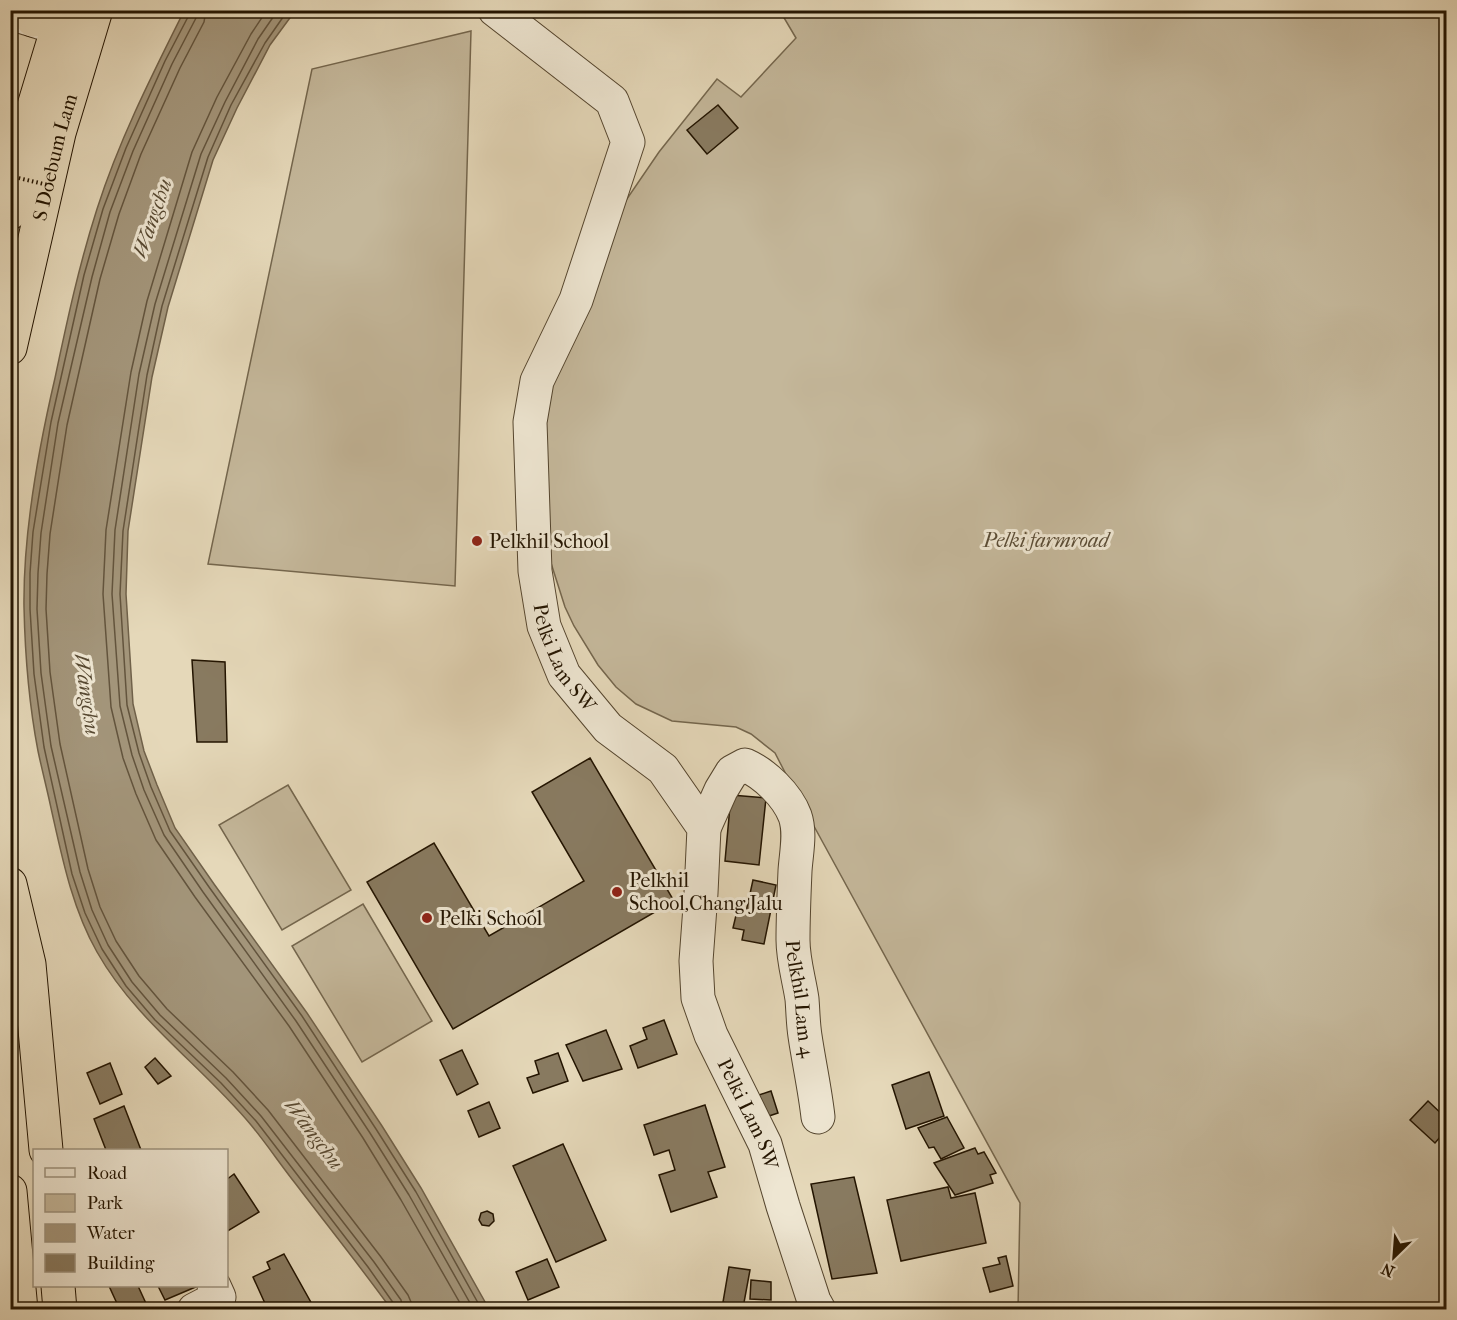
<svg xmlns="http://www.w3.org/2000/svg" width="1457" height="1320" font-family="'IM FELL French Canon',serif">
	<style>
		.green { fill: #c4b79a; stroke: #74664d; stroke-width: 1.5 }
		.water { fill: #a3957a; stroke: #706149; stroke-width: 1.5 }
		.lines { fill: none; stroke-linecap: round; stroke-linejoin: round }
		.shore { stroke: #63543d; stroke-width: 1.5 }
		.building { fill: #887a60; stroke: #231400; stroke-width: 1.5 }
		.minor-casing { stroke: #54452e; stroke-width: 35 }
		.highway-casing { stroke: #231400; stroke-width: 35 }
		.minor { stroke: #eee6d2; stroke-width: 33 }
		.highway { stroke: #e5d8b9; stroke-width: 33 }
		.path-bridge { stroke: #231400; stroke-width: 4; stroke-dasharray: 1.5 3; stroke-linecap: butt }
		.poi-dot { fill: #8f2418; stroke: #eee6d2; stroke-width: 2 }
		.labels { text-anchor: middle; stroke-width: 6; stroke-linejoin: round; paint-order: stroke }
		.street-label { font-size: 20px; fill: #231400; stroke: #eee6d2 }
		.park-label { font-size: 20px; font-style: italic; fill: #5b4d36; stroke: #eee6d2 }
		.poi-label { font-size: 20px; fill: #231400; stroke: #eee6d2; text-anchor: start }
		.water-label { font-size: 21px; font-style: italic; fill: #564831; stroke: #eee6d2 }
	</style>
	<rect width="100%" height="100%" fill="#e5d8b9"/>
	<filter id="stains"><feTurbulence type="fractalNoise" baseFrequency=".00333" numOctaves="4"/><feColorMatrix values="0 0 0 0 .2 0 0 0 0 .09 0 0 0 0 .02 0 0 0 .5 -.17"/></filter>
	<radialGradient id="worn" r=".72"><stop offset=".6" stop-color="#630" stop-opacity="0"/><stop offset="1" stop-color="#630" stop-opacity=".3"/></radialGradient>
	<g class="green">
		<path d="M 780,11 L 1446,11 L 1446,1309 L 1018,1309 L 1020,1203 L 792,786 L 775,753 L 751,734 L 736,727 L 672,721 L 636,704 L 616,687 L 598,665 L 574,626 L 565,607 L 551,563 L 537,409 L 594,247 L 659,152 L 717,79 L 741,97 L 796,38 Z"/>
		<path d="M 471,31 L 455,586 L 208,564 L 312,69 Z"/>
		<path d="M 288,785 L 351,890 L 282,930 L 219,825 Z"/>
		<path d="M 363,904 L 432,1021 L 362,1062 L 292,946 Z"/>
	</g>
	<path class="water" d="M 184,11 L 295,11 L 270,45 L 237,108 L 213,160 L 168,307 L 152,377 L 128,531 L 126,594 L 133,704 L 144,751 L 157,785 L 175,828 L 214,884 L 307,1013 L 382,1126 L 421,1188 L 489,1309 L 391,1309 C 360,1266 327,1225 295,1183 C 280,1164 266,1143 251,1125 C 201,1065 136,1021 97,952 C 72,908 62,857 51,808 C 47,789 42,770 38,751 C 29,704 25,655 24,607 C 23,532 38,451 55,378 C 67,321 79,265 97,209 C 119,140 152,75 184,11 Z"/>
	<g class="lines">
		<g class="shore">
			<path d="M 189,10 L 189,15 L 165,61 L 126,148 L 103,209 L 84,275 L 51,422 L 33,532 L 30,573 L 30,609 L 34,674 L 44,747 L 72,874 L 85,913 L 102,949 L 126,986 L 155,1020 L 221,1083 L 256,1121 L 368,1267 L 394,1304 L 395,1310"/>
			<path d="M 197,10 L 196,18 L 172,64 L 133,151 L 110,212 L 92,277 L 58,423 L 41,533 L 38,573 L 37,609 L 41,673 L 51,746 L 80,872 L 92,910 L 108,945 L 132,982 L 160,1015 L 226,1078 L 261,1116 L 374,1262 L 401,1300 L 403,1310"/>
			<path d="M 206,10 L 204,22 L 180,68 L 141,154 L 119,214 L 100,279 L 67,425 L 50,534 L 47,574 L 46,609 L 50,672 L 60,744 L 88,869 L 100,907 L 116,941 L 139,976 L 167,1009 L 233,1072 L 268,1110 L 381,1257 L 408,1295 L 411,1302 L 412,1310"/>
			<path d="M 267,10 L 251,34 L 217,97 L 192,152 L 147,301 L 131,372 L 106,530 L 103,594 L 111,707 L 123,758 L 136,794 L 156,840 L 195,897 L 289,1026 L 363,1138 L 401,1200 L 464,1310"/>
			<path d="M 278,10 L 258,39 L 225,102 L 201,154 L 155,304 L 139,374 L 115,530 L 112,594 L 120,706 L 132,755 L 144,790 L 164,835 L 203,892 L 296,1021 L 370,1133 L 409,1195 L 474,1310"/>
			<path d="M 288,10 L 265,43 L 231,105 L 208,157 L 162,306 L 147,375 L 123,531 L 120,594 L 127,705 L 139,753 L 151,787 L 170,831 L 209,887 L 302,1016 L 376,1129 L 416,1192 L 482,1310"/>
		</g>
	</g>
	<g class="building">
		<path d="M 718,105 L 738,128 L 707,154 L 687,130 Z"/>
		<path d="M 192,660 L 225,662 L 227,742 L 197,742 Z"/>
		<path d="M 590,758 L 674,901 L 453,1029 L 367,882 L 434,843 L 489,936 L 584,881 L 532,792 Z"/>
		<path d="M 731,795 L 766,798 L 759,865 L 725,861 Z"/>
		<path d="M 753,880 L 776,885 L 764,944 L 742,940 L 744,930 L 733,928 L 737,911 L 746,912 Z"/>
		<path d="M 664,1020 L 677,1054 L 638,1068 L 630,1046 L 647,1039 L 643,1028 Z"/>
		<path d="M 606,1030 L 622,1069 L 583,1081 L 566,1045 Z"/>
		<path d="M 462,1050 L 478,1084 L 457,1095 L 440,1060 Z"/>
		<path d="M 558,1053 L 568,1081 L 533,1093 L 527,1078 L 539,1074 L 535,1061 Z"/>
		<path d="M 155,1058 L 171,1076 L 158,1084 L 145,1067 Z"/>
		<path d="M 110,1063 L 122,1094 L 100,1104 L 87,1073 Z"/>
		<path d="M 929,1072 L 944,1116 L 906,1129 L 892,1085 Z"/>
		<path d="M 771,1091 L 778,1113 L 766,1117 L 759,1095 Z"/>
		<path d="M 1428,1101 L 1446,1118 L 1446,1130 L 1435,1143 L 1410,1120 Z"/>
		<path d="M 489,1102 L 500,1128 L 479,1137 L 468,1111 Z"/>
		<path d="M 705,1105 L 725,1167 L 708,1172 L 717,1197 L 671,1212 L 659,1175 L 675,1170 L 669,1150 L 654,1155 L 644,1125 Z"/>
		<path d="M 124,1106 L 141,1150 L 106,1150 L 94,1119 Z"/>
		<path d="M 947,1117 L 964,1148 L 941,1159 L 934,1147 L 929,1148 L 918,1128 Z"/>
		<path d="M 563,1144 L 606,1240 L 556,1262 L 513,1166 Z"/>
		<path d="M 975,1148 L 978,1154 L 984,1152 L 996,1173 L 990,1175 L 993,1183 L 955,1195 L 934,1163 Z"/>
		<path d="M 234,1174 L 259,1212 L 226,1232 L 226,1180 Z"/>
		<path d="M 854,1177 L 877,1273 L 832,1279 L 811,1184 Z"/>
		<path d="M 948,1187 L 951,1198 L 975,1193 L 986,1243 L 901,1261 L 887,1200 Z"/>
		<path d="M 487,1211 L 493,1214 L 494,1221 L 489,1226 L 482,1225 L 479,1220 L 481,1213 Z"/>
		<path d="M 284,1254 L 313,1306 L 307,1310 L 268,1310 L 253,1277 L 270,1269 L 267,1262 Z"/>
		<path d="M 1006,1256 L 1013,1286 L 990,1292 L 983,1268 L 1000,1264 L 998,1258 Z"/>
		<path d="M 547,1259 L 559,1287 L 528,1300 L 516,1272 Z"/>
		<path d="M 729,1267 L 750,1270 L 743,1308 L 723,1302 Z"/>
		<path d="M 751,1280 L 771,1282 L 771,1300 L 750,1299 Z"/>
		<path d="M 109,1286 L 138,1286 L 149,1310 L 120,1310 Z"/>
		<path d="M 158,1286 L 198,1286 L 165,1300 Z"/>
		<path d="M 748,1303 L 788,1308 L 788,1310 L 747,1310 Z"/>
	</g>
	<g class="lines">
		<g class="minor-casing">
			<g id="minor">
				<path id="s1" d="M 495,10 L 612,101 L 628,142 L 576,300 L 537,381 L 530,422 L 535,571 L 544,626 L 564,675 L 608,728 L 663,769 L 704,828 L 701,893 L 696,961 L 698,998 L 711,1035 L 765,1144 L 783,1206 L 814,1301 L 819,1310"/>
				<path d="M 10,13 L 58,28"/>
				<path id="s2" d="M 704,828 L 721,790 L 732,772 L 745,765 C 765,774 787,795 795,816 C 801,833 796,854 795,871 C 794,894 793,917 793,940 C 793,960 799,979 802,999 C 803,1011 803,1023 805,1036 C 809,1063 815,1090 818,1117"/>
				<path d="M 194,1310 L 219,1297 L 214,1286"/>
			</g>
		</g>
		<g class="highway-casing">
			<g id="highway">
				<path d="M 33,20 L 37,10"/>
				<path d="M 10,213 L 30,119 L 63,10"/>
				<path id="s3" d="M 10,348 L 59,133 L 96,10"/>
				<path d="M 10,884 L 29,964 L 46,1150"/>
				<path d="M 10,1191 L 21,1310"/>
				<path d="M 58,1286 L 60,1310"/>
			</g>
		</g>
		<use href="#minor" class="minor"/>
		<use href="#highway" class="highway"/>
		<path class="path-bridge" d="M 10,176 L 48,185"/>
	</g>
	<g class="poi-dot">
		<circle cx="477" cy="541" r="6"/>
		<circle cx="617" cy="892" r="6"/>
		<circle cx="427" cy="918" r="6"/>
	</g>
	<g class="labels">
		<g class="street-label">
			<text dy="7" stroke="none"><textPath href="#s3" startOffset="196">S Doebum Lam</textPath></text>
			<text dy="7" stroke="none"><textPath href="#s1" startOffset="732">Pelki Lam SW</textPath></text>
			<text dy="7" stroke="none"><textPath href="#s2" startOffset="334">Pelkhil Lam 4</textPath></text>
			<text dy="7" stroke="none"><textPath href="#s1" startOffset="1254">Pelki Lam SW</textPath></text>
		</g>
		<g class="park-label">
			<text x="1046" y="547">Pelki farmroad</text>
		</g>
		<g class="poi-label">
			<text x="489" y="548">Pelkhil School</text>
			<text x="629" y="887">Pelkhil<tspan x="629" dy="23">School,Chang Jalu</tspan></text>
			<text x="439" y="925">Pelki School</text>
		</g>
		<g class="water-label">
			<text transform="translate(152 218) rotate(-71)" y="7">Wangchu</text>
			<text transform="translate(87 694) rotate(82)" y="7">Wangchu</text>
			<text transform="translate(314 1134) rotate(53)" y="7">Wangchu</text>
		</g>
	</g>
	<rect width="1457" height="1320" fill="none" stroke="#e5d8b9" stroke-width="36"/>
	<rect x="12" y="12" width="1433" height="1296" fill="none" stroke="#231400" stroke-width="3"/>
	<rect x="18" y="18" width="1421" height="1284" fill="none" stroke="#231400" stroke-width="1.5"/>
	<rect x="33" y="1149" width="195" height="138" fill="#eee6d2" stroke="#9d927e" stroke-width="1.5"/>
	<rect x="45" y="1168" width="30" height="9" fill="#eee6d2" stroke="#9d927e" stroke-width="1.5"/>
	<text x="87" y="1179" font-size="18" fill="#231400">Road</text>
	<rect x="45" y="1194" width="30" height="18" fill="#c4b79a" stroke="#9d927e" stroke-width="1.5"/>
	<text x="87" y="1209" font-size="18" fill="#231400">Park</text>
	<rect x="45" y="1224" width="30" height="18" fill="#a3957a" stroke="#9d927e" stroke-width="1.5"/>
	<text x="87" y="1239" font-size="18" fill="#231400">Water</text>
	<rect x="45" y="1254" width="30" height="18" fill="#887a60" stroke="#9d927e" stroke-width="1.5"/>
	<text x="87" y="1269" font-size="18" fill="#231400">Building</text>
	<g transform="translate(1394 1257) rotate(205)" stroke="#eee6d2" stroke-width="4.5" paint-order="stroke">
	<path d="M0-4.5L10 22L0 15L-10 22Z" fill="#231400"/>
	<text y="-9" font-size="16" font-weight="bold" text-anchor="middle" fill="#231400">N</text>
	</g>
	<rect width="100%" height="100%" filter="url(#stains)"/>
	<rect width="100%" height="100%" fill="url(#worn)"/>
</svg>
